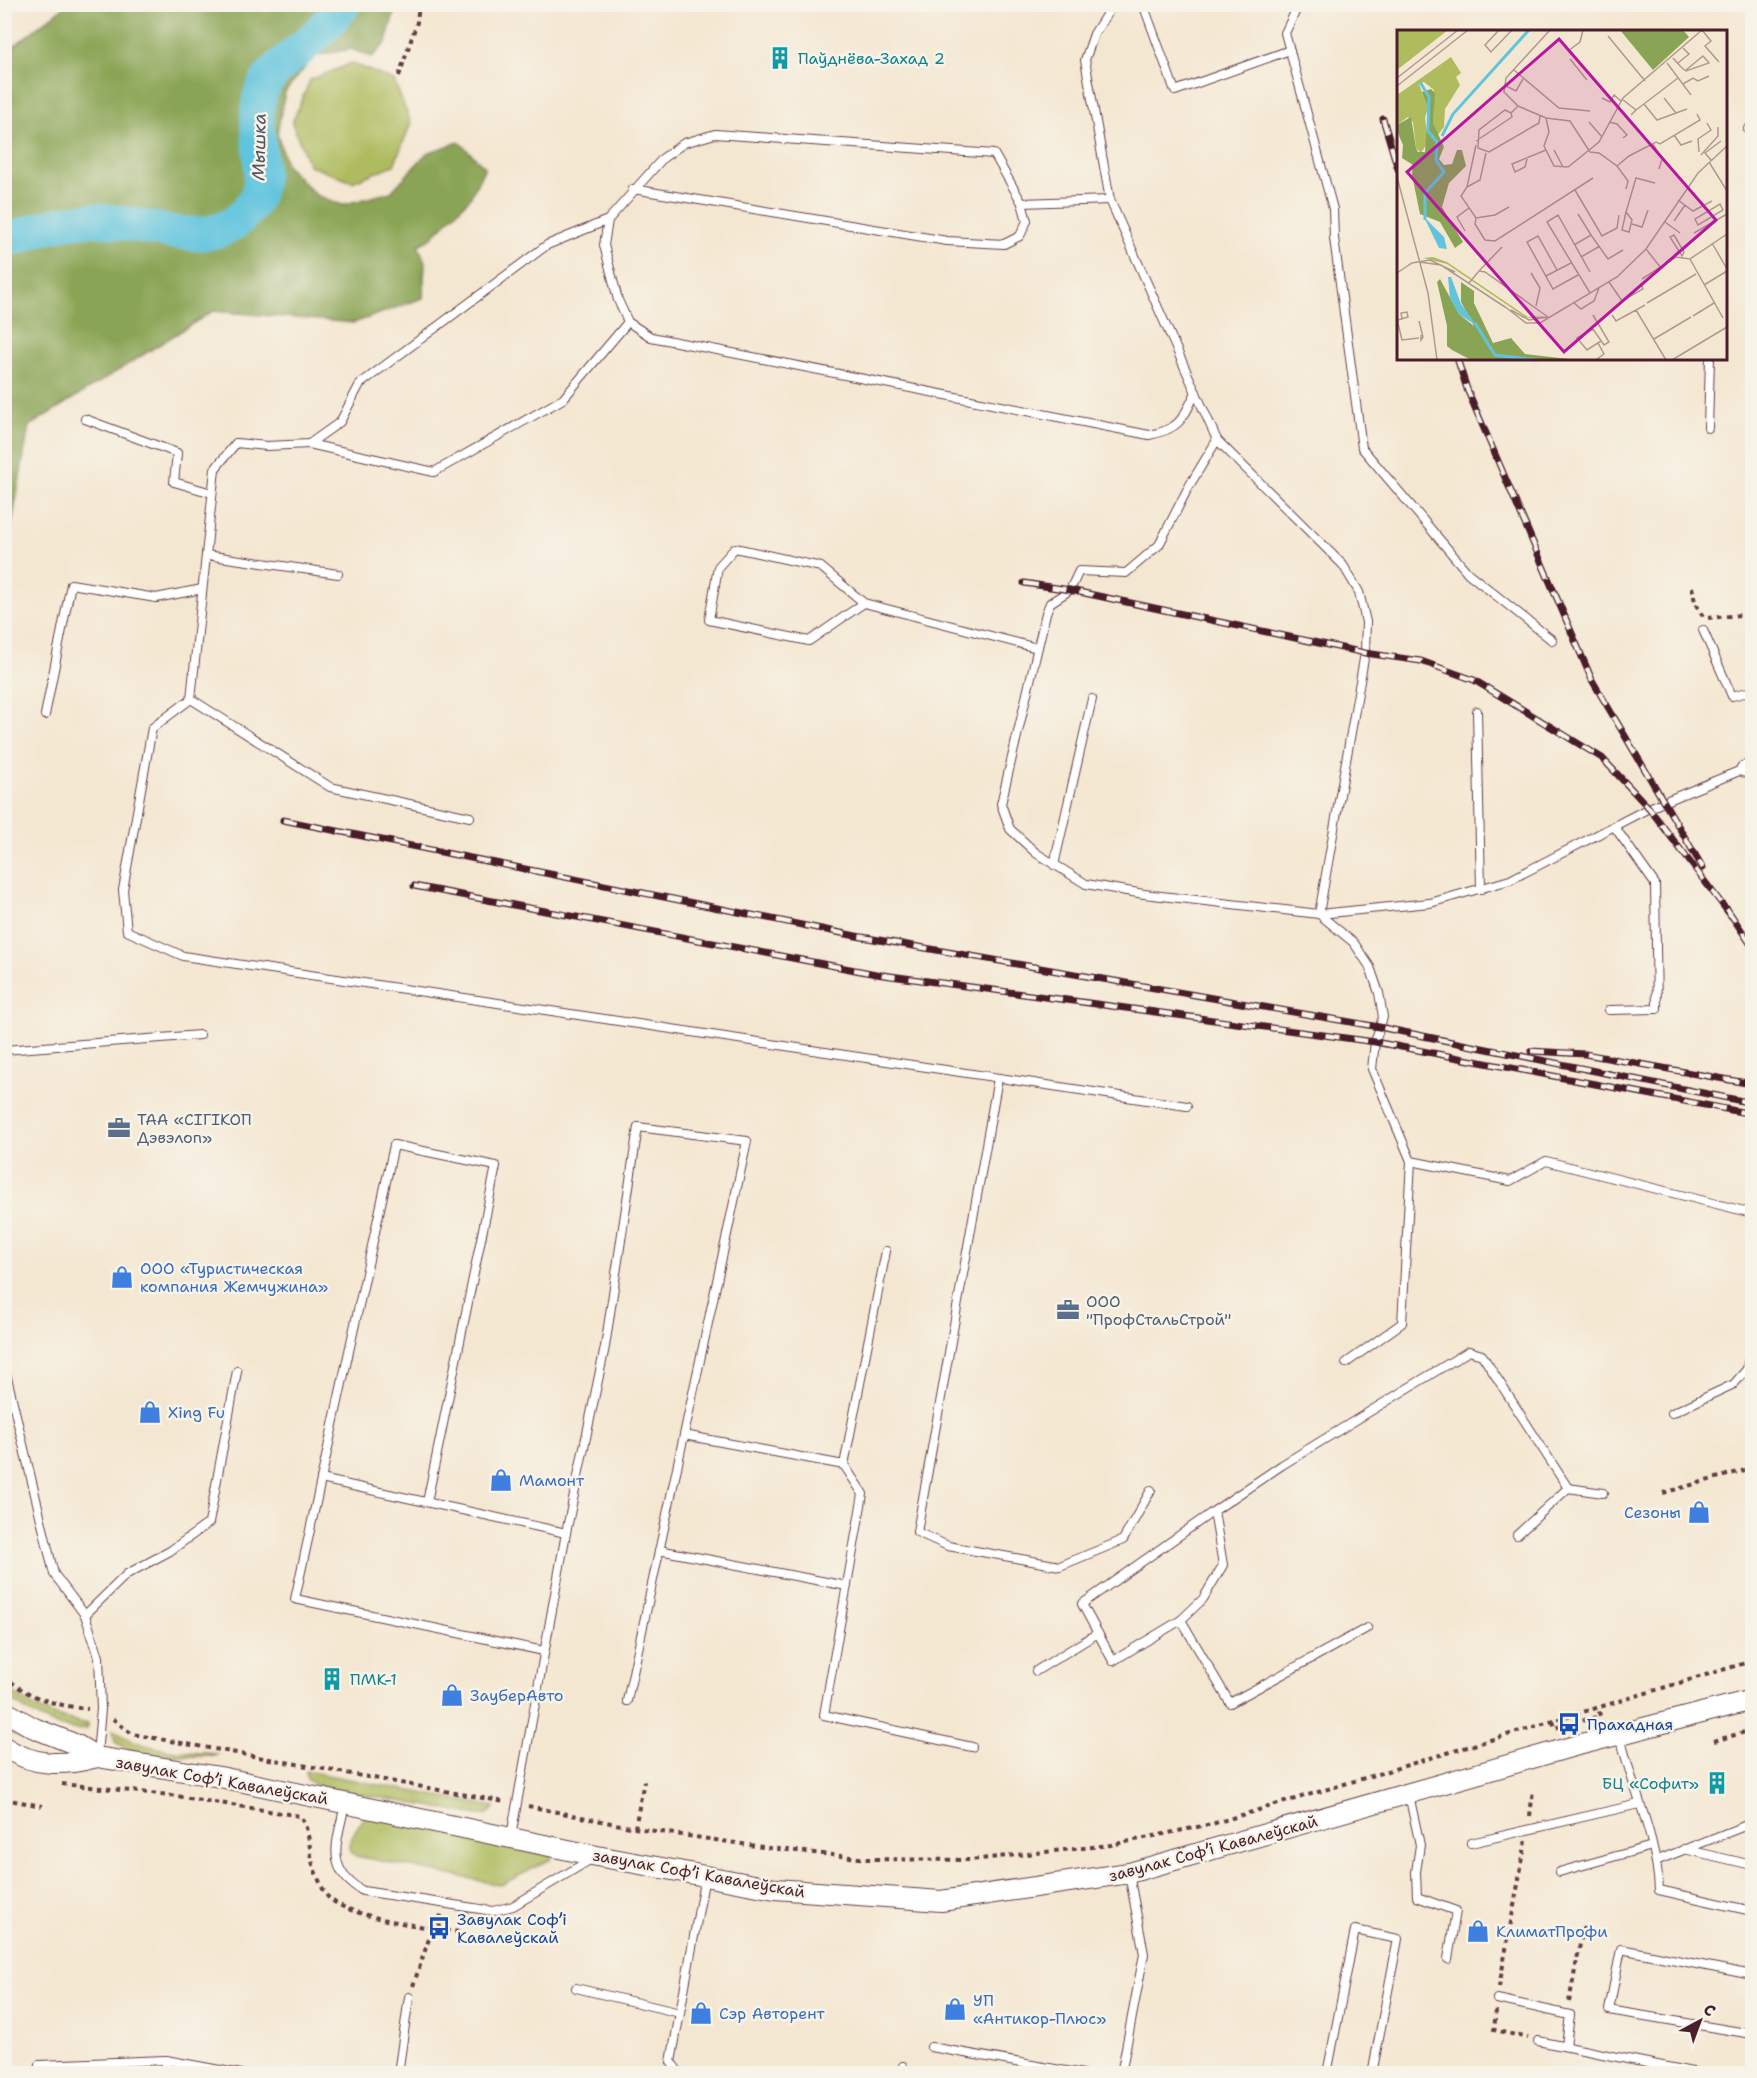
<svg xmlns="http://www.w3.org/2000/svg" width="1757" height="2078" font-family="'Shantell Sans',sans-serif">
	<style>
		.green { fill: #aebc5e; stroke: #7c6e44; stroke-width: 1.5 }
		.forest { fill: #8aa455; stroke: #6a6240; stroke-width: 1.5 }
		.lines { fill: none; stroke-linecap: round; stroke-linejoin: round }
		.river { stroke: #60c4de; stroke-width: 34 }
		.service-casing { stroke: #643d44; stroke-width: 10 }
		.minor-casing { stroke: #643d44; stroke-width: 17 }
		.tertiary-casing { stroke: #643d44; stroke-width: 22 }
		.path { stroke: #643d44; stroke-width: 4; stroke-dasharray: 4.5 4.5; stroke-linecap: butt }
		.service { stroke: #fff; stroke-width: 8 }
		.minor { stroke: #fff; stroke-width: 15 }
		.tertiary { stroke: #fff; stroke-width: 20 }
		.rail-casing { stroke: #4a1f2b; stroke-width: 7 }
		.rail { stroke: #f7f3e8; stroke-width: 4.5; stroke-dasharray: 14; stroke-linecap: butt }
		.labels { text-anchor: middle; stroke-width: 5; stroke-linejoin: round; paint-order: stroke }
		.culture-label { font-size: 16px; fill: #0d838f; stroke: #f7f3e8; text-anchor: start }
		.service-label { font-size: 16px; fill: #4e5e75; stroke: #f7f3e8; text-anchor: start }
		.shop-label { font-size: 16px; fill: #366cbe; stroke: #f7f3e8; text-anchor: start }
		.transit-label { font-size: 16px; fill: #164399; stroke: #f7f3e8; text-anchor: start }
		.street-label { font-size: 16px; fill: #4a1f2b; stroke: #f7f3e8 }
		.water-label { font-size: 18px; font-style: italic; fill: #515161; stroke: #f7f3e8 }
		.inset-river { fill: none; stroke: #60c4de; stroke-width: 3 }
		.inset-road { fill: none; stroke: #b0978f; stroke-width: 1.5 }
		.view { fill: #b5179e; fill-opacity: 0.15; stroke: #b5179e; stroke-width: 3 }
		.inset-edge { fill: none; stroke: #4a1f2b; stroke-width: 3 }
	</style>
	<rect width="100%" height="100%" fill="#f7f3e8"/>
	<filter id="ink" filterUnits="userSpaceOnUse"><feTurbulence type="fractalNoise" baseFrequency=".0167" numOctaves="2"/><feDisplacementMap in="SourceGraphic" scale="12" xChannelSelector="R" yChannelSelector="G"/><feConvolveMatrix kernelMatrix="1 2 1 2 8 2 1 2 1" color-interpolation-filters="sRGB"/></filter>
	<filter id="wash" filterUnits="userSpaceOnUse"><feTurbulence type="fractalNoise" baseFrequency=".008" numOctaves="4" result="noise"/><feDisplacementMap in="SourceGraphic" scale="24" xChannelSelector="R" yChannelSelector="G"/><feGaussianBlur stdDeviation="1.35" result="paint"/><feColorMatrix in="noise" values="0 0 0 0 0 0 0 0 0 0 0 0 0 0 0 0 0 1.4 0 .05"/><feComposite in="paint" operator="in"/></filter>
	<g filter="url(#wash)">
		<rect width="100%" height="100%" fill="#f4e7d1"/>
		<g class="green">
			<path d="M 352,63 L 394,81 L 411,123 L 394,165 L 352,182 L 309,165 L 292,123 L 310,80 Z"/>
			<path d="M 4,1684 C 27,1708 56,1718 88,1724 L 86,1729 C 59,1733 25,1711 5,1695 Z"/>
			<path d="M 5,1725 L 46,1745 L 74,1750 L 75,1755 C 49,1751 28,1743 5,1730 Z"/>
			<path d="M 113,1730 C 144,1751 182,1752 219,1754 C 194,1758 136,1758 115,1742 Z"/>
			<path d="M 306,1771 L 495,1807 L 488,1814 L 479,1815 L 319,1787 L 307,1779 Z"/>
			<path d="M 367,1815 L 551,1856 L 551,1859 L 501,1885 L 356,1856 L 350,1852 C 349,1836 357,1827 367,1815 Z"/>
		</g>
		<path class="forest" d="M 66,5 L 396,5 L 386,43 L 372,57 L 351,49 L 314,56 L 285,92 L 277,133 L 286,165 L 316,195 L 342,205 L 391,192 L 427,153 L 459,142 L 485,167 L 470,198 L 429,240 L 418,245 L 425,262 L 423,298 L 354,323 L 213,311 L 29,426 L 5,563 L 5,64 L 14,46 Z"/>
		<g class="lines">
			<path class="river" d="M 4,242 C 30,232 60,221 88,220 C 140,217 213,261 251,206 C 275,172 247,128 262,90 C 271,69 297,54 313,38 C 324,28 334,16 344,4"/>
		</g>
	</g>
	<g filter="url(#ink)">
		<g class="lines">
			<g class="service-casing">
				<g id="service">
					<path d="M 1113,4 L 1094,34 L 1085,60 L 1110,200 L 1217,440 L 1343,565 L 1359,592 L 1366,622 L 1365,653 L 1319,914"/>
					<path d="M 1143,4 L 1175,91 L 1290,50"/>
					<path d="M 1294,4 L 1296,10 L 1285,33 L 1333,209 L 1334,238 L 1362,448 L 1468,573 L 1552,640"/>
					<path d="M 1748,129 L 1752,129"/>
					<path d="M 633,189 L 947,241 L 1004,244 L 1020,236 L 1027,221 L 1022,203"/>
					<path d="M 1110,200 L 1022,203 L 994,154 L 715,134 L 684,143 L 663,158 L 608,220 L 604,245 L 618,300 L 628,322 L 651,337 L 1149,435 C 1180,429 1183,419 1196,392"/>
					<path d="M 85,419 L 177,453 L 174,482 L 212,493"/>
					<path d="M 1708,428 L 1710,358"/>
					<path d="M 1217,440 L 1188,488 L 1159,545 L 1126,573 L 1079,571 L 1070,590 L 1050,603 L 1046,613 L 1001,804 L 1010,829 L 1036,853 L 1086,884 L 1144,894 L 1319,914 L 1430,903 L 1510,880 L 1649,808 L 1744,769"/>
					<path d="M 309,444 L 434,472 L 563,399 L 628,322"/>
					<path d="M 206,555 L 338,574"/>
					<path d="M 864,603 L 809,641 L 709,620 L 718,567 L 735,548 L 821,567 L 864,603 L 1037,648"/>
					<path d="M 1703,630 L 1732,696 L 1752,691"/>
					<path d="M 191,699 L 152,728 L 123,890 L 127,931 L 183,956 L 1187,1106"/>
					<path d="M 1477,711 L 1481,889"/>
					<path d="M 45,715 L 71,584 L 156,598 L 202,589"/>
					<path d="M 470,817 L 330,787 L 191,699 L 215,469 L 236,443 L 267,446 L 309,444 L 340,422 L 360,384 L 547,245 L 608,220"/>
					<path d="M 1054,865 L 1092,699"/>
					<path d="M 1319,914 L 1354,943 L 1370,967 L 1379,993 L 1383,1017 L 1375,1042 L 1372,1069 L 1411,1161 L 1402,1323 L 1346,1363"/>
					<path d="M 1609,1010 L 1657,1009 L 1655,884 L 1614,826"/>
					<path d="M 4,1050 L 200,1035"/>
					<path d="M 998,1078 L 917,1532 L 948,1546 L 1060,1566 L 1123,1540 L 1151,1490"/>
					<path d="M 1411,1161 L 1510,1181 L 1546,1161 L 1752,1213"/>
					<path d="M 4,1365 L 54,1574 L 85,1615 L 99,1657 L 101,1709 L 97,1755"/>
					<path d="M 1672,1413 L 1734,1384 L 1747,1369 L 1752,1342"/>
					<path d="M 684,1435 L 844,1465 L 863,1494 L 824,1715 L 972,1747"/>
					<path d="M 844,1465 L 886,1251"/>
					<path d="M 321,1479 L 566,1533"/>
					<path d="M 427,1502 L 496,1166 L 394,1145 L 295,1599 L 544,1651"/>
					<path d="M 1214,1511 L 1082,1604 L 1113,1661 L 1181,1620 L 1203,1599 L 1223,1565 L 1214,1511 L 1282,1465 L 1469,1351 L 1482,1355 L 1568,1488"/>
					<path d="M 1517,1535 L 1568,1488 L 1603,1493"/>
					<path d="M 659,1550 L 847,1586"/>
					<path d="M 85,1615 L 127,1574 L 170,1551 L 209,1523 L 237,1371"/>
					<path d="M 1181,1620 L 1230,1703 L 1367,1628"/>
					<path d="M 1036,1671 L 1098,1633"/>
					<path d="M 1620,1735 C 1631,1787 1657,1836 1659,1890 L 1752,1911"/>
					<path d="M 1409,1795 L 1420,1845 L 1416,1872 L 1417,1897 L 1456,1911 L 1448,1959"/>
					<path d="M 345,1804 C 338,1840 323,1869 363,1891 L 493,1911 L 513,1906 L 593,1858"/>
					<path d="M 511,1836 L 566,1533 L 605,1347 L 638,1127 L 747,1141 L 627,1701"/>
					<path d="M 1471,1843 L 1639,1804"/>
					<path d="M 1684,1849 L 1752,1865"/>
					<path d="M 1658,1860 L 1752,1823"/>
					<path d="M 1559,1872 L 1652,1846"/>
					<path d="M 1752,1975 L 1621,1949 L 1609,2010 L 1752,2034"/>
					<path d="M 576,1988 L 680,2013"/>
					<path d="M 1497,1999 L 1570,2015 L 1566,2046"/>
					<path d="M 1538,2041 L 1702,2074"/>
					<path d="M 931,2047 L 1083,2074"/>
					<path d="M 39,2065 L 166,2060"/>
					<path d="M 166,2074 L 166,2060 L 241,2074"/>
					<path d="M 398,2074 L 409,1997"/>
					<path d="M 680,2074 L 671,2062 L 705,1876"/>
					<path d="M 902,2074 L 903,2066"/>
					<path d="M 1121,2074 L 1144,1954 L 1129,1874"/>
					<path d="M 1327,2074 L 1355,1930 L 1398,1939 L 1372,2074"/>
				</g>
			</g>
			<g class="minor-casing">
				<path id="minor" d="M 1744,769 L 1752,768"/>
			</g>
			<g class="tertiary-casing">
				<g id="tertiary">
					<path d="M 4,1711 L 34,1728 L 77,1745 L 97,1757 L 220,1777 L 597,1856 L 775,1889 L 941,1901 L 1129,1873 L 1578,1745 L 1752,1700"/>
					<path d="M 4,1747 C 35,1767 63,1766 97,1757"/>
				</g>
			</g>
			<g class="path">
				<path d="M 399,76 L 417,22 L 419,4"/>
				<path d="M 1692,587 L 1695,602 L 1705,620"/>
				<path d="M 1708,618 L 1752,614"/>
				<path d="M 1663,1493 L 1752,1468"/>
				<path d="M 4,1676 C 30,1699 55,1705 88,1709"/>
				<path d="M 113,1719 L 132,1734 L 505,1802"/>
				<path d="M 1553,1721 L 1555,1728 L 1600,1716 L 1598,1708"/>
				<path d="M 1714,1741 L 1752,1730"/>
				<path d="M 62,1784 L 170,1795 L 300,1816 C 313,1835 307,1853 316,1873 C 319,1880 323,1891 328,1897 C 349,1919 435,1928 466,1933"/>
				<path d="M 4,1799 L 42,1806"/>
				<path d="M 528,1806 L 635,1828 L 769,1848 L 867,1859 L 970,1860 L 1111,1845 L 1212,1824 L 1752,1661"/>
				<path d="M 1530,1816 L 1533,1790"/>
				<path d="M 635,1828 L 644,1781"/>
				<path d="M 439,1928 L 441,1914"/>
				<path d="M 413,1986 L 433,1927"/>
				<path d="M 1499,1987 L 1526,1841"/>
				<path d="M 1569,2002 L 1584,1923"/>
				<path d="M 1496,2010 L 1494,2030 L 1528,2038"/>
			</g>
			<use href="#service" class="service"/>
			<use href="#minor" class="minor"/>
			<use href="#tertiary" class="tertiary"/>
			<g class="rail-casing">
				<g id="rail">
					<path d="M 1383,119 L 1398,169"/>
					<path d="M 1457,358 L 1467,389 L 1592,680 L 1703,868"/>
					<path d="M 1024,583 L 1070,590 L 1365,653 L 1421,661 L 1474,680 L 1602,758 L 1649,808 L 1731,916"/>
					<path d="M 283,820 L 856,936 L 1379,1027 L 1752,1103"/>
					<path d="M 414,886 L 876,974 L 1375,1042 L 1752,1114"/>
					<path d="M 1727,909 L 1752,946"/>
					<path d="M 1531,1051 L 1585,1054 L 1752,1084"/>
				</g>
			</g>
			<use href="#rail" class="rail"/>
		</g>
	</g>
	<defs>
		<g id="building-bare" transform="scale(1.8)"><path d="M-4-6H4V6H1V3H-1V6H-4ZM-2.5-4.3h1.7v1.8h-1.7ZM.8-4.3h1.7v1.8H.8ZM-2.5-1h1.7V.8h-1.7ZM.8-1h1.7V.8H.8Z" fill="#0f9aa8" stroke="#f7f3e8" stroke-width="2.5" paint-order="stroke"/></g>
		<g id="office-bare" transform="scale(1.8)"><path d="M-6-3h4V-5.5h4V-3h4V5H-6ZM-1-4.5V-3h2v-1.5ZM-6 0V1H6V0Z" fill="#5c6f8a" stroke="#f7f3e8" stroke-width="2.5" paint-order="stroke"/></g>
		<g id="shop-bare" transform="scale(1.8)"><path d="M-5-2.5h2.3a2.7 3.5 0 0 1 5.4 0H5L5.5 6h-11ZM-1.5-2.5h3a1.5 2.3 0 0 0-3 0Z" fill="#3f7fe0" stroke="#f7f3e8" stroke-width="2.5" paint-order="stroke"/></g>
		<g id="bus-bare" transform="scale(1.8)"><path d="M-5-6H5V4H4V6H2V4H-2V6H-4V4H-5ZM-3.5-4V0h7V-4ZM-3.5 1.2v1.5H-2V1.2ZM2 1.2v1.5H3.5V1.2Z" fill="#1a4fb4" stroke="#f7f3e8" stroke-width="2.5" paint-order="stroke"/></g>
	</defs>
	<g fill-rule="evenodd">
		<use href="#building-bare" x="780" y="58"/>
		<use href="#office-bare" x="119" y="1128"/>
		<use href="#shop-bare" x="122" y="1277"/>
		<use href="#office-bare" x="1068" y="1310"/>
		<use href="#shop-bare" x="150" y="1412"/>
		<use href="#shop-bare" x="501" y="1480"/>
		<use href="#shop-bare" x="1699" y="1512"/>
		<use href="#building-bare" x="332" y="1679"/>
		<use href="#shop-bare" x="452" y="1695"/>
		<use href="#bus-bare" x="1569" y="1724"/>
		<use href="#building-bare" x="1717" y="1783"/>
		<use href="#bus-bare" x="439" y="1928"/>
		<use href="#shop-bare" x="1478" y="1931"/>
		<use href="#shop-bare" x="955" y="2009"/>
		<use href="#shop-bare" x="701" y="2013"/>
	</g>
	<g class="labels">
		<g class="culture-label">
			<text x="798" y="64">Паўднёва-Захад 2</text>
			<text x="350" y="1685">ПМК-1</text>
			<text x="1699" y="1789" text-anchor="end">БЦ «Софит»</text>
		</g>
		<g class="service-label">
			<text x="137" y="1125">ТАА «СІГІКОП<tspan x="137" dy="18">Дэвэлоп»</tspan></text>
			<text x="1086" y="1307">ООО<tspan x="1086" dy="18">"ПрофСтальСтрой"</tspan></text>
		</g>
		<g class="shop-label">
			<text x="140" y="1274">ООО «Туристическая<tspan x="140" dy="18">компания Жемчужина»</tspan></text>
			<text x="168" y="1418">Xing Fu</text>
			<text x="519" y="1486">Мамонт</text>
			<text x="1681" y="1518" text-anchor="end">Сезоны</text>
			<text x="470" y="1701">ЗауберАвто</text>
			<text x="1496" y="1937">КлиматПрофи</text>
			<text x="973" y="2006">УП<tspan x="973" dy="18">«Антикор-Плюс»</tspan></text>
			<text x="719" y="2019">Сэр Авторент</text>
		</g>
		<g class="transit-label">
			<text x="1587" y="1730">Прахадная</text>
			<text x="457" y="1925">Завулак Софʼі<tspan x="457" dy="18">Кавалеўскай</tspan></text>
		</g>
		<g class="street-label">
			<text transform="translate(222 1780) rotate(10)" y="6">завулак Софʼі Кавалеўскай</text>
			<text transform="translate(1213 1848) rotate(-15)" y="6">завулак Софʼі Кавалеўскай</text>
			<text transform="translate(699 1873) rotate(10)" y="6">завулак Софʼі Кавалеўскай</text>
		</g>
		<g class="water-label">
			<text transform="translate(259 147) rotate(-89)" y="6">Мышка</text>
		</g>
	</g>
	<g transform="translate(1397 30)">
		<rect width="330" height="330" fill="#f4e7d1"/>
		<path d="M 0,0 L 51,0 L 0,40 ZM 54,27 L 64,43 L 59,47 L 63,55 L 48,79 L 47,97 L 40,106 L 36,93 L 37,60 L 27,52 L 22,54 L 31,78 L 28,88 L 31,112 L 24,123 L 19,118 L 16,92 L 11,87 L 0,95 L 0,65 ZM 36,227 L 50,232 L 131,287 L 148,286 L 139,289 L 128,287 L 50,234 L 26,228 Z" fill="#aebc5e"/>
		<path d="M 223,0 L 286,0 L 292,7 L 256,40 ZM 34,59 L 38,63 L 36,93 L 47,117 L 42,129 L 47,135 L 55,134 L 60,120 L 65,120 L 69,136 L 52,153 L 45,177 L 66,212 L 58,218 L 43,192 L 23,184 L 15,145 L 16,135 L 5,128 L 6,115 L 0,101 L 0,95 L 14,87 L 19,118 L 21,122 L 28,122 L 31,78 L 25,62 ZM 43,249 L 62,284 L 77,296 L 64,272 L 64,252 L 77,261 L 77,273 L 96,313 L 114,308 L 128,324 L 180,330 L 74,330 L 55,320 L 50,316 L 50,296 L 40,252 Z" fill="#8aa455"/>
		<path d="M 27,187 L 47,207 L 50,219 L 42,218 ZM 51,247 L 54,247 L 64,274 L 80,296 L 62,284 L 53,268 Z" fill="#60c4de"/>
		<path class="inset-river" d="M 23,52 L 32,67 L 31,101 L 40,112 L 39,130 L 47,142 L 28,163 L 28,190M 45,106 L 56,84 L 132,0M 78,293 L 98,325 L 140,330"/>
		<path class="inset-road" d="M 102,0 L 88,15 L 94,22 L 115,0M 153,0 L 109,48 L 107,62 L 121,76 L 149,88 L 173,91 L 193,122M 305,0 L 314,11 L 308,16 L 322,32M 211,6 L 248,51M 171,21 L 183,12 L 186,0M 276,28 L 284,37 L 289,41 L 312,33 L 306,26 L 289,40M 173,29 L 190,50M 270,33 L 294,65M 281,33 L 292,24 L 286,18M 117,40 L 162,78 L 193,81M 0,48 L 61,0M 286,54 L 296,48 L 301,51 L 312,46M 107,55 L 119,61 L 126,49M 0,56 L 71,0M 205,68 L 213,72 L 217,65 L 224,71M 267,68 L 279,83M 225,69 L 239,80 L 234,85M 247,74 L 260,90 L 290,79M 121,76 L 114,83 L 108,80 L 82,100 L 81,118 L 92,122 L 142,93 L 143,86M 239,80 L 281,48M 149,88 L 152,102 L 147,116 L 157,136 L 171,137 L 202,112 L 226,68 L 305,0M 192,92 L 205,107M 212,92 L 220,94 L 230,105 L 226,108M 277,105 L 284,115 L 295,111M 79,111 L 115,87 L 114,83M 256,114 L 265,129 L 262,139M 79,115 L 70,157 L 64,166 L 79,188 L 98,185 L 112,177M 157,120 L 166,137M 193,122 L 202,123 L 220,136 L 231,151 L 229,159M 302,122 L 301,109 L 314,100 L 310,93M 304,125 L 321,106 L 321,97M 130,129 L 128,137 L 118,142 L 115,134 L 149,120M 314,130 L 308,123 L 324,111M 312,132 L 330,161M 220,136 L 232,126 L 259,112 L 263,114 L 303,90 L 300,84M 0,147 L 31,263 L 40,330M 70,157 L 83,150 L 89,123M 178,160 L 205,206 L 220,198 L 222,185M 281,170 L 296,181 L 315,171M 323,174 L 326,180 L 301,195 L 298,189 ZM 229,182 L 225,200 L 232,202 L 235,190 L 229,182 L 239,148 L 258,153M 181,184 L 194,205M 79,188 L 78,194 L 88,210 L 98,211 L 196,148M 277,191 L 288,175M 268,192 L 283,203M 235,194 L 245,197 L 251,180M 68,201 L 60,187 L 72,178M 297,203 L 330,184M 277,205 L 287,222 L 285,226 L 273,207 ZM 315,213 L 330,239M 177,215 L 194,205 L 211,229 L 226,220M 249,219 L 264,238M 184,227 L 203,216M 22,232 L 44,235 L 108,277M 160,240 L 141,206 L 130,212 L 156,259 L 181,245M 82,241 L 105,217M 193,242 L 161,185 L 150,192 L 193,263M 0,243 L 15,233 L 33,230 L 58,242M 134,243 L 143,258 L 139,276M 149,246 L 174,233M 245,249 L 279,227 L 293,229M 212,252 L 225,271 L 246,259 L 244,253M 72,253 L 82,241 L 88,242 L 151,287M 307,255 L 330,241M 176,272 L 184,279 L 197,271 L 202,258M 250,273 L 299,244M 248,275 L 239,280 L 269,330M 107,276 L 129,293 L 143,293 L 220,247 L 249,219 L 301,143 L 330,116M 114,280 L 132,290 L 151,287M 196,285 L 212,312 L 207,315 L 196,299 L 180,308 L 190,320 L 204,311M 215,285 L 219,291 L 239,280M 296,286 L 317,273M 326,288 L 293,229 L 330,204M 0,289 L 5,310 L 22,308M 1,290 L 11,287 L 10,282 L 4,283 L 5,288M 22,291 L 26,307 L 24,310 L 24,305M 257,309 L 294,287M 200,329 L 207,324 L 201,313M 275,330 L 330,297"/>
		<path class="view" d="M 162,9 L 319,190 L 167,322 L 10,142 Z"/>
		<rect width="330" height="330" class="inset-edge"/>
	</g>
	<rect width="1757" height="2078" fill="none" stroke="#f7f3e8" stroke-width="24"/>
	<g transform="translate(1700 2021) rotate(41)" stroke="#f7f3e8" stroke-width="4.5" paint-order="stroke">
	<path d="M0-4.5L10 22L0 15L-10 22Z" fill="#4a1f2b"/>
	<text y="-9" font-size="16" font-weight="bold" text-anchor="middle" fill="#4a1f2b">С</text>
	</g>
</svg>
